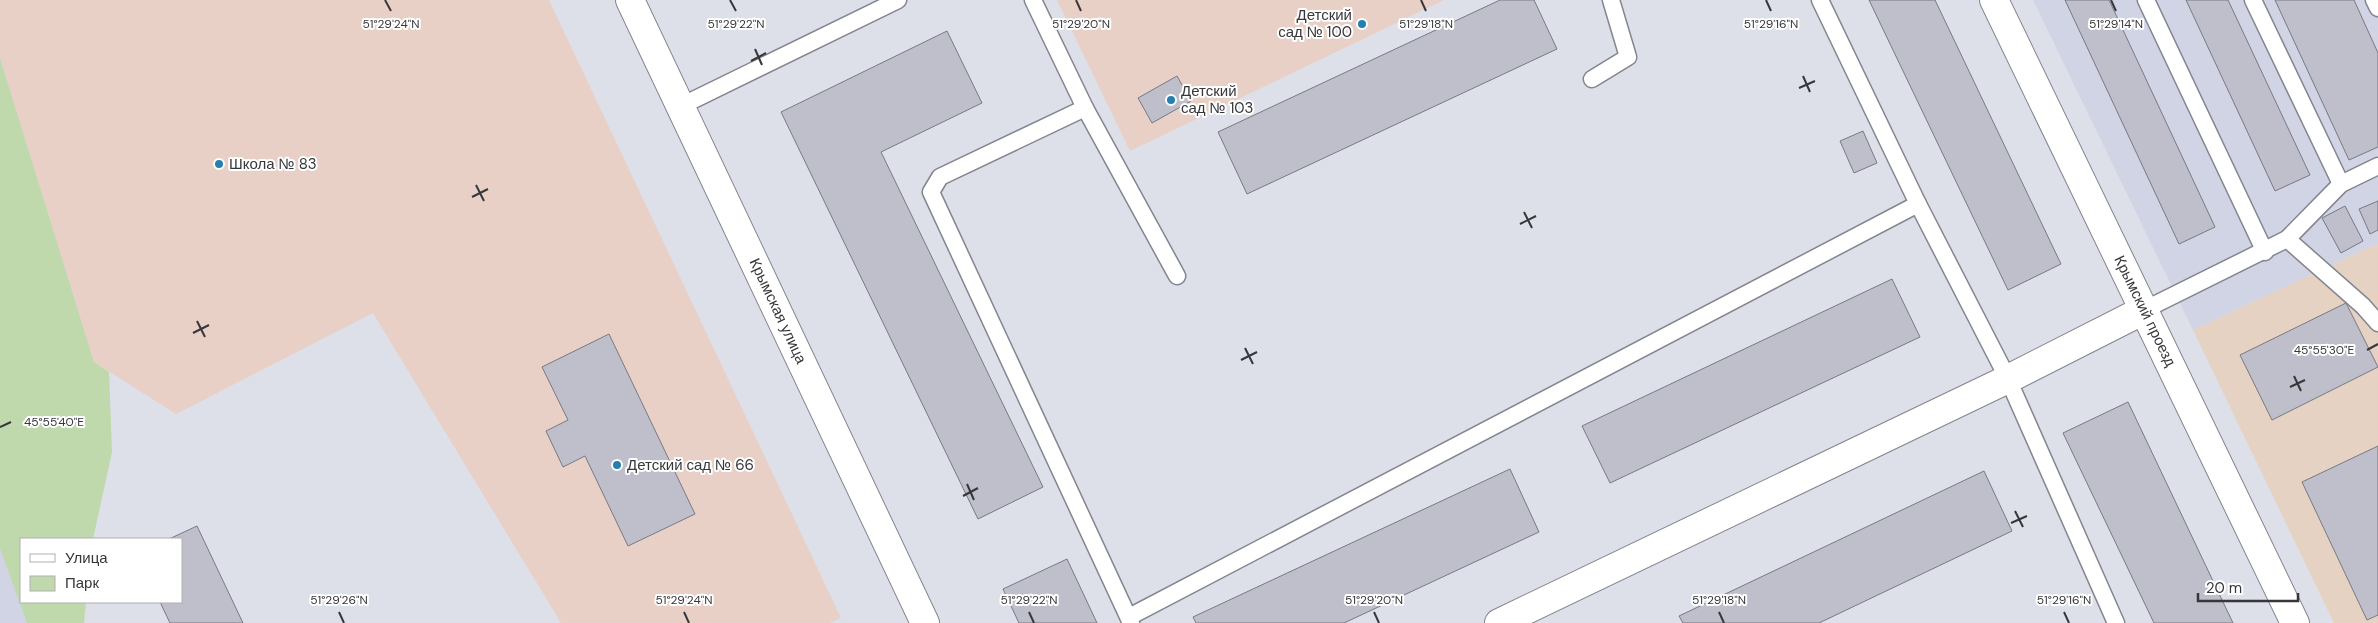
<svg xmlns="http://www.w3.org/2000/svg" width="2378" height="623" font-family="'DM Sans',sans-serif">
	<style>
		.commercial { fill: #e5d2c3 }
		.built { fill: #d1d4e5 }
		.education { fill: #e8d0c7 }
		.green { fill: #bfd8ac }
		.building { fill: #bebfca; stroke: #777983 }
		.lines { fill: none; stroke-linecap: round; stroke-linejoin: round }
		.service-casing { stroke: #83858f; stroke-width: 19 }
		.minor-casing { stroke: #83858f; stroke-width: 30 }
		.secondary-casing { stroke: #83858f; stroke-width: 30 }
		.service { stroke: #fff; stroke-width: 16 }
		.minor { stroke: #fff; stroke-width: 28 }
		.secondary { stroke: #fff; stroke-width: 28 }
		.ticks { fill: none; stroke: #37373b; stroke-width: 2 }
		.poi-dot { fill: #2480ae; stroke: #fff; stroke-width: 2 }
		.labels { text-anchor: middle; stroke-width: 4; stroke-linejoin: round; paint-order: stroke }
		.poi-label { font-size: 15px; fill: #37373b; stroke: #fff; text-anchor: start }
		.street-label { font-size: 15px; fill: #37373b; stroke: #fff }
		.ticks-label { font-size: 12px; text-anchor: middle; fill: #37373b; stroke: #fff; stroke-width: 4; stroke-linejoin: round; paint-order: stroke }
	</style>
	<rect width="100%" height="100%" fill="#dddfe9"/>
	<path class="commercial" d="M 2378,243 L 2378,623 L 2334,623 L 2193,330 Z"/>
	<g class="built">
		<path d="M 2033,0 L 2378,0 L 2378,243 L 2193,330 Z"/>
		<path d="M 0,549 L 27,623 L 0,623 Z"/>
	</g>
	<g class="education">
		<path d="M 0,0 L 549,0 L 841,618 L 830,623 L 561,623 L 373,313 L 176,414 L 94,362 L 0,58 Z"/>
		<path d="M 1057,0 L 1444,0 L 1130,151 Z"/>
	</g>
	<path class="green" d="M 0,58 L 94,362 L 109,372 L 112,452 L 93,539 L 21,539 L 21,602 L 86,602 L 84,623 L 27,623 L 0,549 Z"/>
	<g class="building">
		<path d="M 1500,0 L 1534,0 L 1557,49 L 1247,194 L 1218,132 Z"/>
		<path d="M 1869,0 L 1935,0 L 2061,264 L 2008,290 Z"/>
		<path d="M 2065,0 L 2109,0 L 2215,227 L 2179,244 Z"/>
		<path d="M 2186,0 L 2228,0 L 2310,175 L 2275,191 Z"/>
		<path d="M 2275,0 L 2354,0 L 2378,53 L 2378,147 L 2349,160 Z"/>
		<path d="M 947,31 L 982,103 L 881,152 L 1043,487 L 978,519 L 781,112 Z"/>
		<path d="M 1177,76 L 1191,101 L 1152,123 L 1138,98 Z"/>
		<path d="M 1863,131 L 1877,163 L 1854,173 L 1840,141 Z"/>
		<path d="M 2378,201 L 2378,230 L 2370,234 L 2359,209 Z"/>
		<path d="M 2345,206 L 2363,241 L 2341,253 L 2322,218 Z"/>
		<path d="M 1892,279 L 1920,337 L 1610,483 L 1582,426 Z"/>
		<path d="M 2346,303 L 2378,367 L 2272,420 L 2240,355 Z"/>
		<path d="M 609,334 L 695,514 L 628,546 L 585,456 L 563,467 L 546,431 L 568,420 L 542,367 Z"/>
		<path d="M 2128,402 L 2233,623 L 2154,623 L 2063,433 Z"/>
		<path d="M 2378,446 L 2378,615 L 2367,620 L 2302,482 Z"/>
		<path d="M 1510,469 L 1539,532 L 1344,623 L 1196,623 L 1193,617 Z"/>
		<path d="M 1984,471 L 2012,531 L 1819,623 L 1683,623 L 1679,616 Z"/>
		<path d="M 197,526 L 243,623 L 170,623 L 160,602 L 181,602 L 181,539 L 169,539 Z"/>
		<path d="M 1067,559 L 1097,623 L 1019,623 L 1003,589 Z"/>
	</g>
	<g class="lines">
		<g class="service-casing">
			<g id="service">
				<path d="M 1033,0 L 1085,108 L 1177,276"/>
				<path d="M 1820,0 L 1918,204"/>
				<path d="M 2146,0 L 2265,252"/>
				<path d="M 2253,0 L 2341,184"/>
				<path d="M 2374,0 L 2378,8"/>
				<path d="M 1592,79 L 1628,57 L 1611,0"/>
				<path d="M 681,106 L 898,0"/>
				<path d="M 1085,108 L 940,177 L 931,192 L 1131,623"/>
				<path d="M 2287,239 L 2363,306 L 2378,323"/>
				<path d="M 2144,310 L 2287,239 L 2341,184 L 2378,166"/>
				<path d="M 1129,617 L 1918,204 L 2008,379 L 2116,623"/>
			</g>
		</g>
		<g class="minor-casing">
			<g id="minor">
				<path d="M 1994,0 L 2295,623"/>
				<path d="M 1499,623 L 2008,379 L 2144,310"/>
			</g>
		</g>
		<g class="secondary-casing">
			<path id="secondary" d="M 630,0 L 925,623"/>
		</g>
		<use href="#service" class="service"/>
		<use href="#minor" class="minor"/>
		<use href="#secondary" class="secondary"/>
	</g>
	<path class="ticks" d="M 385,0 L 391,11M 730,0 L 736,11M 1076,0 L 1081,11M 1421,0 L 1426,11M 1766,0 L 1771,11M 2111,0 L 2116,11M 755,49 L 762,65M 751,61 L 766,53M 1803,76 L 1810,92M 1799,88 L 1815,81M 476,185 L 484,201M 472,197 L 488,189M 1524,212 L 1532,228M 1520,224 L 1536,216M 197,321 L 205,337M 193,333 L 209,325M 1245,348 L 1253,364M 2367,350 L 2378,344M 1241,360 L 1257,352M 2294,376 L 2301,391M 2290,387 L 2305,380M 0,427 L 11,422M 967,484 L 974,500M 963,496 L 978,488M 2015,511 L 2023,527M 2011,523 L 2027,516M 339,612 L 344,623M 684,612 L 689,623M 1029,612 L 1034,623M 1374,612 L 1379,623M 1719,612 L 1724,623M 2064,612 L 2069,623"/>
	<g class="poi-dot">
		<circle cx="1362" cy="24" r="5"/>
		<circle cx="1171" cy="100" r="5"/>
		<circle cx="219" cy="164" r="5"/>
		<circle cx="617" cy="465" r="5"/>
	</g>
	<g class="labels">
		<g class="poi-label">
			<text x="1352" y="20" text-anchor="end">Детский<tspan x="1352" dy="17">сад № 100</tspan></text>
			<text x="1181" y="96">Детский<tspan x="1181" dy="17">сад № 103</tspan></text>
			<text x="229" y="169">Школа № 83</text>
			<text x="627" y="470">Детский сад № 66</text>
		</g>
		<g class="street-label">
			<text transform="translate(778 311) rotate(65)" y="5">Крымская улица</text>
			<text transform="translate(2145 311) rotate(64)" y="5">Крымский проезд</text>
		</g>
	</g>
	<g class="ticks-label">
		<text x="2116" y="28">51°29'14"N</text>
		<text x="391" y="28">51°29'24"N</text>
		<text x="736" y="28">51°29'22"N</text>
		<text x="1081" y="28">51°29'20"N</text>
		<text x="1426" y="28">51°29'18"N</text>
		<text x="1771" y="28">51°29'16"N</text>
		<text x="2324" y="354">45°55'30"E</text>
		<text x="54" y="426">45°55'40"E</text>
		<text x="339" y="604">51°29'26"N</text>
		<text x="684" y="604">51°29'24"N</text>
		<text x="1029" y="604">51°29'22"N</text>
		<text x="1374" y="604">51°29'20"N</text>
		<text x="1719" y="604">51°29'18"N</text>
		<text x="2064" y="604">51°29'16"N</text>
	</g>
	<rect x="20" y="538" width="162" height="65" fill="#ffffff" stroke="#afafb1"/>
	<rect x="30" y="554" width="25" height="8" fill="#ffffff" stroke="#afafb1"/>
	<text x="65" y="563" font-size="15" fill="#37373b">Улица</text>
	<rect x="30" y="576" width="25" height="15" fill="#bfd8ac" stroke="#afafb1"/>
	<text x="65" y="588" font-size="15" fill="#37373b">Парк</text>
	<path d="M2198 593v8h100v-8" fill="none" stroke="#37373b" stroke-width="2.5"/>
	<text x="2206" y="593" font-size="15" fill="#37373b" stroke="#ffffff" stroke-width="4" paint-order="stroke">20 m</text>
</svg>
